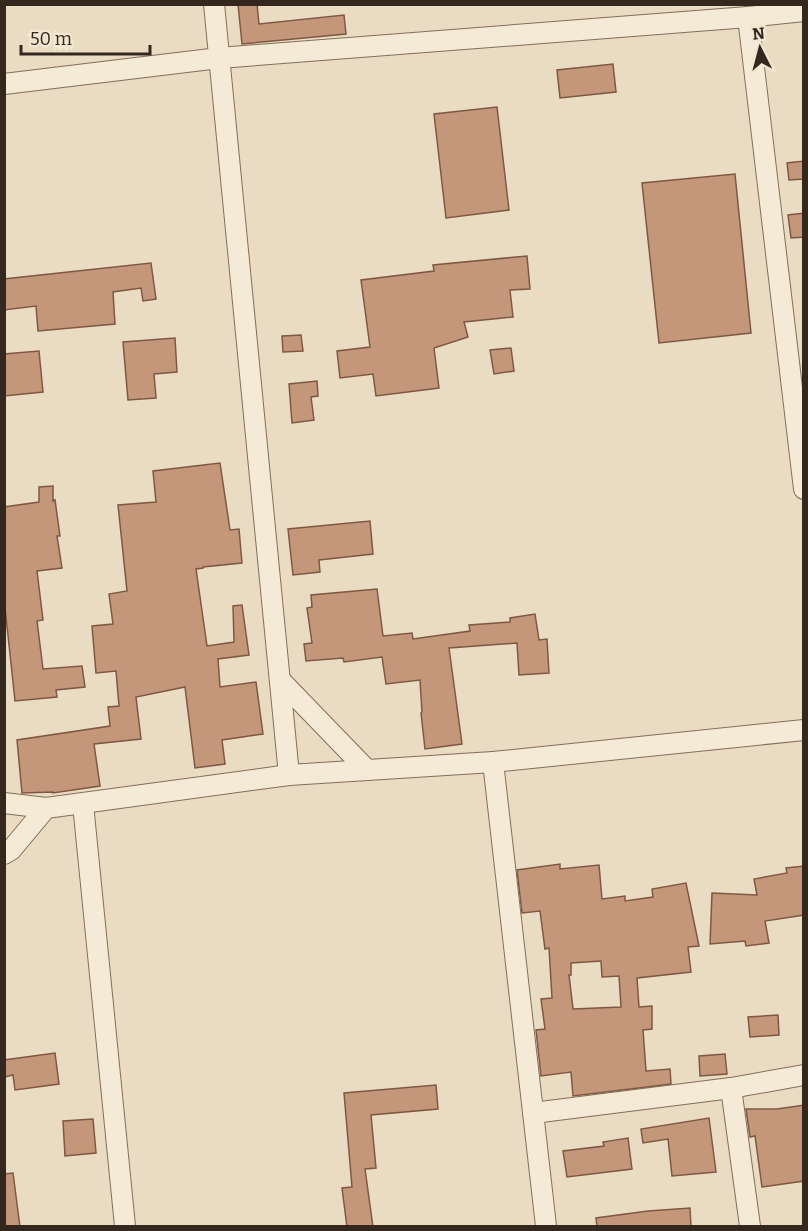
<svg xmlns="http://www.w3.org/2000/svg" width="808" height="1231" font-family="Bitter,serif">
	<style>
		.building { fill: #c4977b; stroke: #7f5843; stroke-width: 1.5; fill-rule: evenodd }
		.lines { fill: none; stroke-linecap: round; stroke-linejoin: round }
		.street-casing { stroke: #826e5b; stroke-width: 22 }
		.street { stroke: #f5ead5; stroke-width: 20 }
	</style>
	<rect width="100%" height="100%" fill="#e9dcc2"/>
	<g class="building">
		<path d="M 238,4 L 257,4 L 259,24 L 344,15 L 346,34 L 242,44 Z"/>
		<path d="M 613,64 L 616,92 L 560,98 L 557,70 Z"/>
		<path d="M 497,107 L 509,210 L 446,218 L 434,114 Z"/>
		<path d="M 804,161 L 804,179 L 789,180 L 787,163 Z"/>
		<path d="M 735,174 L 751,333 L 659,343 L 642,183 Z"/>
		<path d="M 804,213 L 804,237 L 791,238 L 788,215 Z"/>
		<path d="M 527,256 L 530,289 L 510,290 L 513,317 L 464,322 L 468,337 L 434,348 L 439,388 L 376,396 L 373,374 L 340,378 L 337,351 L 370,347 L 361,280 L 434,271 L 433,265 Z"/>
		<path d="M 151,263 L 156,299 L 143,301 L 141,288 L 113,292 L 115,324 L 38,331 L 36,306 L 4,310 L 4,279 Z"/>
		<path d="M 301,335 L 303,351 L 283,352 L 282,336 Z"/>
		<path d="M 175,338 L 177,372 L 154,374 L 156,398 L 128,400 L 123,342 Z"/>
		<path d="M 511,348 L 514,371 L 494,374 L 490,350 Z"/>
		<path d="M 39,351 L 43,392 L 4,396 L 4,354 Z"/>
		<path d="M 317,381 L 318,396 L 311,397 L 314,420 L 292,423 L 289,384 Z"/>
		<path d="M 220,463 L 230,530 L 239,529 L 242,563 L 203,567 L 203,568 L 196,569 L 207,646 L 234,642 L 233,606 L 242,605 L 249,655 L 218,659 L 220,687 L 256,682 L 263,734 L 222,740 L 225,764 L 195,768 L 185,687 L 136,697 L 141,739 L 94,744 L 100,786 L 53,793 L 53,792 L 22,793 L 17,740 L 110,726 L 108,707 L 119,706 L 116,671 L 96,673 L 92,626 L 113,624 L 109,594 L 127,591 L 118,505 L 156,502 L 153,471 Z"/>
		<path d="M 53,486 L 53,501 L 55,500 L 60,536 L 57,536 L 62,568 L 37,571 L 43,620 L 37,621 L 43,669 L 82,666 L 85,687 L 56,690 L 57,697 L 15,701 L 4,598 L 4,507 L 39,502 L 39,487 Z"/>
		<path d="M 370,521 L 373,554 L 319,560 L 320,572 L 293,575 L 288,529 Z"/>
		<path d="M 377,589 L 383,636 L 412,633 L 413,639 L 470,631 L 469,625 L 510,622 L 510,618 L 535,614 L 539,640 L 547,639 L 549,673 L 519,675 L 517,643 L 449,648 L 462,744 L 425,749 L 421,713 L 422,712 L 420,680 L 386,684 L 382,657 L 344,662 L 343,658 L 306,661 L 304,644 L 312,643 L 307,608 L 312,607 L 311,595 Z"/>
		<path d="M 560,864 L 560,869 L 599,865 L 602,899 L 625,896 L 625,901 L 653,897 L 652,889 L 686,883 L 699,946 L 688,947 L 691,972 L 637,978 L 639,1007 L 652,1006 L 652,1029 L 643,1030 L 646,1071 L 670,1069 L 671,1084 L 573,1096 L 571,1072 L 541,1076 L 536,1030 L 545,1029 L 541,999 L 552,998 L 549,948 L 545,949 L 540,911 L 522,913 L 517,870 ZM 601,961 L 602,977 L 619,976 L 621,1007 L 573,1009 L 569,975 L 571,975 L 571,963 Z"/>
		<path d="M 804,866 L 804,915 L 765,921 L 769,943 L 746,946 L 745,941 L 710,944 L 712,893 L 757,895 L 754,879 L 787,873 L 786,868 Z"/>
		<path d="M 778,1015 L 779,1035 L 750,1037 L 748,1017 Z"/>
		<path d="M 55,1053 L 59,1084 L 15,1090 L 13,1075 L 4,1077 L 4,1060 Z"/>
		<path d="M 725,1054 L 727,1074 L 700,1076 L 699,1056 Z"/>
		<path d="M 436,1085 L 438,1109 L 371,1115 L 376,1168 L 365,1169 L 373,1227 L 347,1227 L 342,1188 L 352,1187 L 344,1093 Z"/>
		<path d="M 804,1105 L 804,1181 L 762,1187 L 755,1136 L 750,1137 L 746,1109 L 777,1109 Z"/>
		<path d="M 709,1118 L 716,1172 L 672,1176 L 668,1139 L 643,1143 L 641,1129 Z"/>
		<path d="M 93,1119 L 96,1153 L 65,1156 L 63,1121 Z"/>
		<path d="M 628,1138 L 632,1169 L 567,1177 L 563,1151 L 604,1146 L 603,1142 Z"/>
		<path d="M 13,1173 L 20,1227 L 4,1227 L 4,1174 Z"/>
		<path d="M 690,1208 L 691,1227 L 597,1227 L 596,1218 L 648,1211 Z"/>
	</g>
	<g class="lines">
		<g class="street-casing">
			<g id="street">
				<path d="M 214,4 L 289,775"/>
				<path d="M 748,17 L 804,489"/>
				<path d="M 4,84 L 219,58 L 748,17 L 804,11"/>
				<path d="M 280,680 L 367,770"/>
				<path d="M 493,762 L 546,1226"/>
				<path d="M 4,803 L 46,808 L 289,775 L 493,762 L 804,730"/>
				<path d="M 83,804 L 125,1226"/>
				<path d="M 4,854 L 11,850 L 46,808"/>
				<path d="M 731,1088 L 750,1226"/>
				<path d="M 533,1113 L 731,1088 L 804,1075"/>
			</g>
		</g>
		<use href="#street" class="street"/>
	</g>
	<rect width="808" height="1231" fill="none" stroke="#33271e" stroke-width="12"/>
	<g transform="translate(760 48) rotate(354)" stroke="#f2e7d1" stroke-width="4.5" paint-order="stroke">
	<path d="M0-4.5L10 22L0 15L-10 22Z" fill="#33271e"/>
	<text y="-9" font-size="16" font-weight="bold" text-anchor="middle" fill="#33271e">N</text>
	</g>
	<path d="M21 45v9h129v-9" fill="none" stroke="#33271e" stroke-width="3"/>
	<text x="30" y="45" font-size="18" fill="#33271e" stroke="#f2e7d1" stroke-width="4.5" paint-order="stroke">50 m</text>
</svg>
